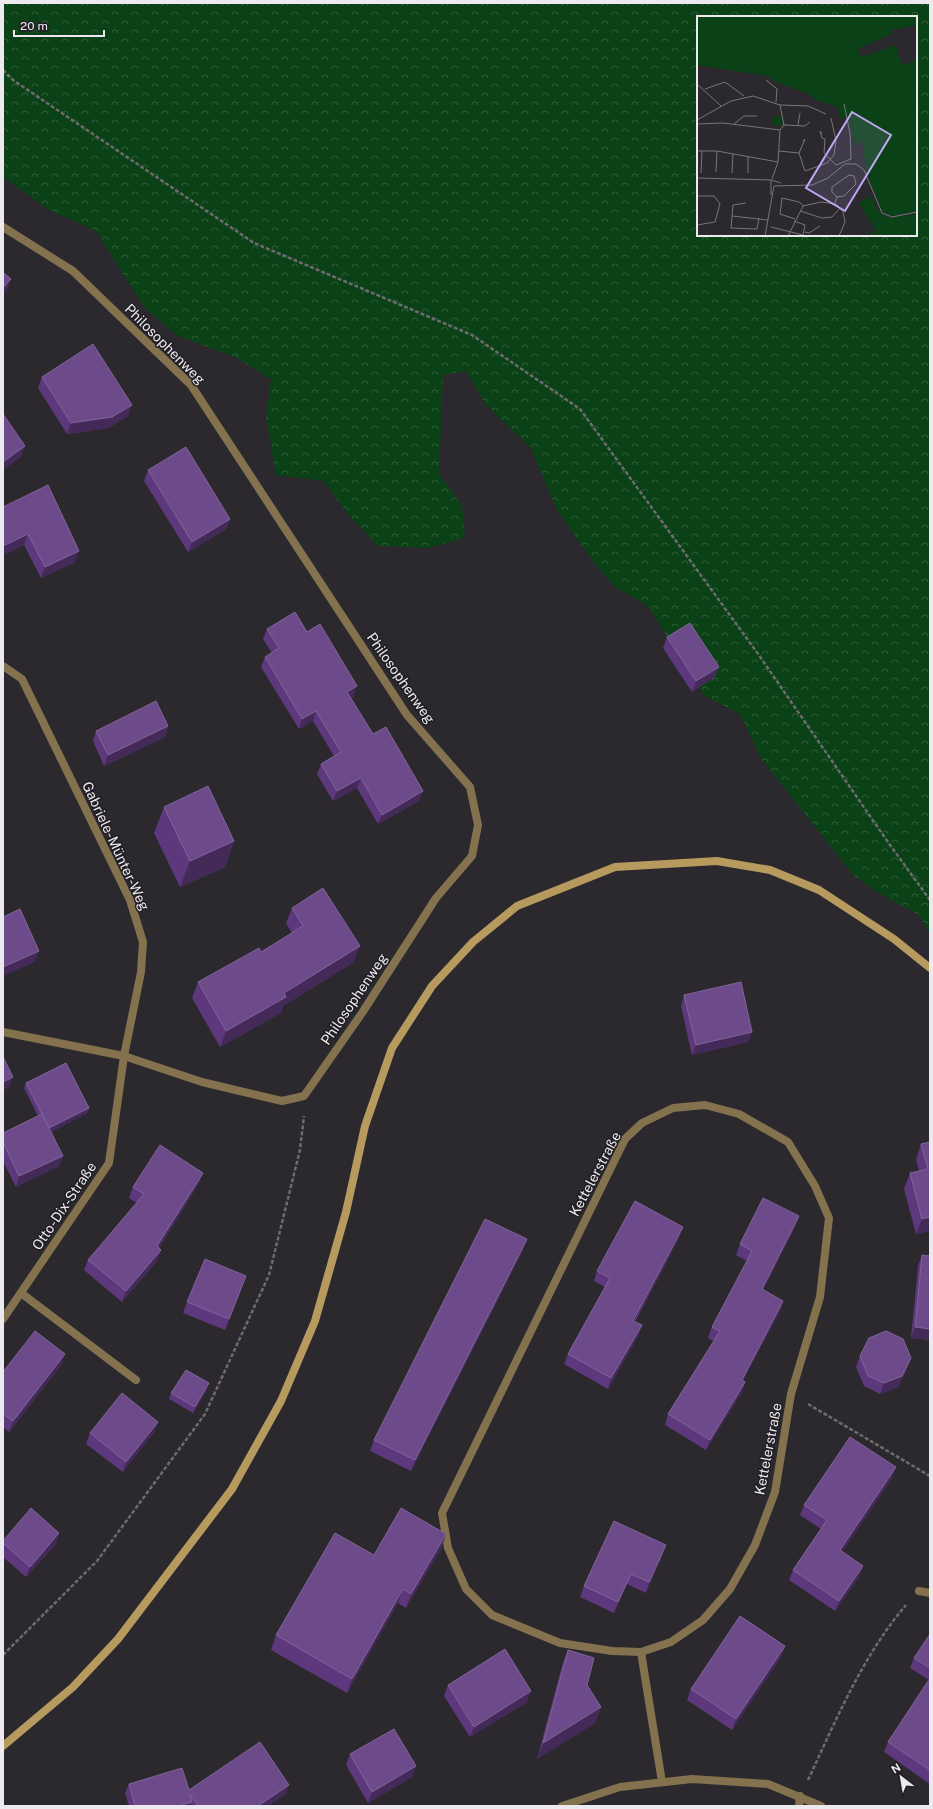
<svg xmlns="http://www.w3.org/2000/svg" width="933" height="1809" font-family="'Public Sans',sans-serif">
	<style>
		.forest { fill: url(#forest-crowns); fill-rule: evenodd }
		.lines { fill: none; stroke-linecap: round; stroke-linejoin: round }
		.path { stroke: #6d6b70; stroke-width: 2.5; stroke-dasharray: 4 2; stroke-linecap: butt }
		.lane { stroke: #83724d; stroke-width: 8 }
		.street { stroke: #83724d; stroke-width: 8 }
		.secondary { stroke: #b69a5e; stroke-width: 8 }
		.wall { fill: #5e387d }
		.shaded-wall { fill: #432a59 }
		.building { fill: #6d4b8a; stroke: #816499 }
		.labels { text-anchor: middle; stroke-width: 3; stroke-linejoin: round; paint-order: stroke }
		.street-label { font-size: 14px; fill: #eceaee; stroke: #211f24 }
		.inset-road { fill: none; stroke: #78767b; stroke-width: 1 }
		.view { fill: #bfa9f4; fill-opacity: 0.15; stroke: #bfa9f4; stroke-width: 2 }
		.inset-edge { fill: none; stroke: #eceaee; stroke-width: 2 }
	</style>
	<defs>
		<pattern id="forest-crowns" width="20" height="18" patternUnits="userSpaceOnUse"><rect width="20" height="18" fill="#0b4116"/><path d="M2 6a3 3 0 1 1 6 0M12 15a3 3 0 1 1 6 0" fill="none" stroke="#2f5d38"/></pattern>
	</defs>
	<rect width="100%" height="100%" fill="#2b292e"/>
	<path class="forest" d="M 3,3 L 930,3 L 930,934 L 919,915 L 877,892 L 853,875 L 762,760 L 740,714 L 703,695 L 648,606 L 615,587 L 593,562 L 557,510 L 531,448 L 485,404 L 466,371 L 443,375 L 439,474 L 462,506 L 465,538 L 427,548 L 378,546 L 346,512 L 324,481 L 276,475 L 266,416 L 271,379 L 235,357 L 176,335 L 144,307 L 96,231 L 49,210 L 3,177 ZM 698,17 L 916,17 L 916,235 L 698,235 Z"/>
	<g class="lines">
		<g class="path">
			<path d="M 3,70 L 13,80 L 254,243 L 472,335 L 580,409 L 756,651 L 890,845 L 930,900"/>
			<path d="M 808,1404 L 930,1476"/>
			<path d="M 3,1655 L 97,1561 L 205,1414 L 269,1275 L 300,1150 L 304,1116"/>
			<path d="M 808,1780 C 836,1720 863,1655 906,1605"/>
		</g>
		<path class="lane" d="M 919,1591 L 930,1593"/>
		<g class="street">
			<path d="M 3,227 L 73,271 L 191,385 L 407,715 L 470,787 L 478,825 L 472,856 L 436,898 L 362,1013 L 304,1096 L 282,1101 L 202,1082 L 124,1056 L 3,1032"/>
			<path d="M 3,666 L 22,679 L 130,900 L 143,942 L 141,972 L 124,1056 L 109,1163 L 3,1319"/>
			<path d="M 21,1293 L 136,1380"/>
			<path d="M 641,1652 L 612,1651 L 560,1643 L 492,1615 L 466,1589 L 448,1548 L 442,1513 L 625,1139 L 642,1123 L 673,1108 L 705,1105 L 739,1114 L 788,1142 L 815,1186 L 829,1218 L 820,1297 L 791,1394 L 775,1492 L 755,1545 L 730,1589 L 703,1620 L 671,1642 L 641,1652 L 662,1782"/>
			<path d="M 562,1806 L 620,1787 L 692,1779 L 768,1784 L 821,1806"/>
			<path d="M 799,1806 L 800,1796"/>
		</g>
		<path class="secondary" d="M 3,1746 L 73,1687 L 118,1639 L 232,1489 L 281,1401 L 315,1321 L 346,1212 L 365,1126 L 392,1048 L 432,986 L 473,942 L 517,906 L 615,867 L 717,861 L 770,870 L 819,890 L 894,939 L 930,968"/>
	</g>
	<g class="wall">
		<path d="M 42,377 L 128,416 L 108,428 L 67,434 L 38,388 Z"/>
		<path d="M 148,470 L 230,519 L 226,529 L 188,552 L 144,481 Z"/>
		<path d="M 3,507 L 75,562 L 41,578 L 24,545 L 3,555 Z"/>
		<path d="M 267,629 L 307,632 L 354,696 L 351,698 L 373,734 L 423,791 L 419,801 L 378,824 L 357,788 L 333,801 L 317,774 L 321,764 L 334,756 L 313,721 L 299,729 L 261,667 L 265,657 L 272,653 L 263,639 Z"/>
		<path d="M 667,637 L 715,677 L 692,692 L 663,648 Z"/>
		<path d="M 168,726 L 165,737 L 104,766 L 93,741 L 96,731 Z"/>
		<path d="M 164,807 L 234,841 L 225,867 L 180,887 L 154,833 Z"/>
		<path d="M 292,908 L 354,962 L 283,1006 L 281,1013 L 220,1047 L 192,998 L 198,982 L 261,952 L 292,933 L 286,923 Z"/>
		<path d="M 684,995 L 752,1032 L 748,1042 L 692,1055 L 681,1006 Z"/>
		<path d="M 26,1083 L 89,1108 L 87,1113 L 51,1132 L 63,1156 L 59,1166 L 16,1187 L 3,1161 L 3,1133 L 38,1116 L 24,1088 Z"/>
		<path d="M 930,1142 L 930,1231 L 916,1234 L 904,1189 L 910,1173 L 919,1171 L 916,1160 L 921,1144 Z"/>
		<path d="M 203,1173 L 199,1183 L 159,1248 L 161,1250 L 157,1261 L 122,1302 L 84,1270 L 88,1260 L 137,1203 L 129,1198 L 133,1187 Z"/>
		<path d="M 795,1227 L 763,1290 L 783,1301 L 780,1311 L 743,1380 L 745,1382 L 742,1392 L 706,1450 L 665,1425 L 668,1414 L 714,1341 L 708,1338 L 712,1327 L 747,1261 L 736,1255 L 740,1244 Z"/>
		<path d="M 679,1238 L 635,1322 L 642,1325 L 638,1336 L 608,1389 L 564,1364 L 568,1354 L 605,1287 L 594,1281 L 597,1271 Z"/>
		<path d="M 527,1239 L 523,1250 L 411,1471 L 370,1451 L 374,1440 Z"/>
		<path d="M 922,1255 L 930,1340 L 911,1338 L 918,1266 Z"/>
		<path d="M 242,1287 L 225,1330 L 183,1313 L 187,1302 Z"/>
		<path d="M 860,1356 L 907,1369 L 898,1387 L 880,1394 L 864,1386 L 856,1367 Z"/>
		<path d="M 61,1365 L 9,1432 L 3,1427 L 3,1372 Z"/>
		<path d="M 207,1389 L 193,1413 L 169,1399 L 171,1393 Z"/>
		<path d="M 158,1422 L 154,1432 L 123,1472 L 86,1444 L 90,1433 Z"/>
		<path d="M 892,1478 L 842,1552 L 859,1577 L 835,1611 L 789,1580 L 793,1570 L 821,1529 L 800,1515 L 804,1505 Z"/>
		<path d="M 446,1534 L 441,1549 L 406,1608 L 398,1603 L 347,1693 L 271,1650 L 276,1635 L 374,1555 Z"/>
		<path d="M 3,1543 L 56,1544 L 26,1577 L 3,1557 Z"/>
		<path d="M 662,1556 L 646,1593 L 627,1584 L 614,1613 L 580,1597 L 584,1586 Z"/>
		<path d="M 930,1634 L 930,1784 L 884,1752 L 888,1742 L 929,1680 L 910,1668 L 914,1658 Z"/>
		<path d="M 785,1646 L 781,1657 L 732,1730 L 687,1700 L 691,1689 Z"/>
		<path d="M 568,1650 L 587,1685 L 601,1707 L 595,1723 L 537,1759 L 562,1666 Z"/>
		<path d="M 448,1685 L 527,1702 L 470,1737 L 444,1696 Z"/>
		<path d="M 350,1754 L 416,1766 L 412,1777 L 368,1803 L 346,1765 Z"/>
		<path d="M 129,1784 L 189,1790 L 286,1794 L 268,1806 L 129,1806 L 125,1793 Z"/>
	</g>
	<g class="shaded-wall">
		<path d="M 11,279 L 7,290 L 3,294 L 3,288 Z"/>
		<path d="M 132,405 L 128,416 L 108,428 L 67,434 L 71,423 Z"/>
		<path d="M 25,446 L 21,457 L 3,470 L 3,462 Z"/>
		<path d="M 230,519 L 226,529 L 188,552 L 192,542 Z"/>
		<path d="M 28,534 L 24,545 L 3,555 L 3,546 Z"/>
		<path d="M 79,551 L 75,562 L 41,578 L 45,567 Z"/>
		<path d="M 719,667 L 715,677 L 692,692 L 696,681 Z"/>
		<path d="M 357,686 L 354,696 L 344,702 L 347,692 Z"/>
		<path d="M 316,711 L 313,721 L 299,729 L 302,719 Z"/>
		<path d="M 168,726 L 165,737 L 104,766 L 108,755 Z"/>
		<path d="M 361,778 L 357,788 L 333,801 L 337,791 Z"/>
		<path d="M 423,791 L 419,801 L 378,824 L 382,815 Z"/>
		<path d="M 234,841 L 225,867 L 180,887 L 190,861 Z"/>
		<path d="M 360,946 L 354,962 L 283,1006 L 281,1013 L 220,1047 L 226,1031 L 284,993 Z"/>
		<path d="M 39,951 L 35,962 L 3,976 L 3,967 Z"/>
		<path d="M 752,1032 L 748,1042 L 692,1055 L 696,1045 Z"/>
		<path d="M 13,1077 L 9,1087 L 3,1091 L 3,1082 Z"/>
		<path d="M 89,1108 L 87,1113 L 48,1134 L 49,1128 Z"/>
		<path d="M 63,1156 L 59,1166 L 16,1187 L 19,1176 Z"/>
		<path d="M 203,1173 L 199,1183 L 153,1257 L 157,1246 Z"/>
		<path d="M 799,1216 L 795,1227 L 758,1300 L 762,1289 Z"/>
		<path d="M 930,1217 L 930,1231 L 916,1234 L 922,1219 Z"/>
		<path d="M 683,1227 L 679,1238 L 629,1331 L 633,1321 Z"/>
		<path d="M 527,1239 L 523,1250 L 411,1471 L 415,1460 Z"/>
		<path d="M 161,1250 L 157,1261 L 122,1302 L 126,1291 Z"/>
		<path d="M 783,1301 L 780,1311 L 738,1390 L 742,1380 Z"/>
		<path d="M 642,1325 L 638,1336 L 608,1389 L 611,1378 Z"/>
		<path d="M 915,1327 L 930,1329 L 930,1340 L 911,1338 Z"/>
		<path d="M 65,1354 L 61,1365 L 9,1432 L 13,1421 Z"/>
		<path d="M 911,1358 L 907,1369 L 898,1387 L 880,1394 L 884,1383 Z"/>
		<path d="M 745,1382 L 742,1392 L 706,1450 L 710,1440 Z"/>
		<path d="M 209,1383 L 207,1389 L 193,1413 L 195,1407 Z"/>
		<path d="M 158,1422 L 154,1432 L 123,1472 L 126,1462 Z"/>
		<path d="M 896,1467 L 892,1478 L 836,1561 L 840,1550 Z"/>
		<path d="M 59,1533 L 56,1544 L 26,1577 L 30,1567 Z"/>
		<path d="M 446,1534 L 441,1549 L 406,1608 L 411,1594 Z"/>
		<path d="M 666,1545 L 662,1556 L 646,1593 L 649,1582 Z"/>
		<path d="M 863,1566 L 859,1577 L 835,1611 L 839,1601 Z"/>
		<path d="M 631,1574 L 627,1584 L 614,1613 L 618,1602 Z"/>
		<path d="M 403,1589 L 398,1603 L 347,1693 L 352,1679 Z"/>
		<path d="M 785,1646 L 781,1657 L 732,1730 L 736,1719 Z"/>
		<path d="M 531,1691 L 527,1702 L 470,1737 L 474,1727 Z"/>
		<path d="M 601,1707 L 595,1723 L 537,1759 L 543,1743 Z"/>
		<path d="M 416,1766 L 412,1777 L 368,1803 L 372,1792 Z"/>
		<path d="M 289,1785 L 286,1794 L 268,1806 L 258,1806 Z"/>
		<path d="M 192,1802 L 190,1806 L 178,1806 Z"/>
	</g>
	<g class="building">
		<path d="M 3,272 L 11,279 L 3,288 Z"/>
		<path d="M 93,344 L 132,405 L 112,417 L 71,423 L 42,377 Z"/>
		<path d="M 3,414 L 25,446 L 3,462 Z"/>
		<path d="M 186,447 L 230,519 L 192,542 L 148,470 Z"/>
		<path d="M 48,485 L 79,551 L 45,567 L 28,534 L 3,546 L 3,507 Z"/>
		<path d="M 295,612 L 307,632 L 320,624 L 357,686 L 347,692 L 373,734 L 386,727 L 423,791 L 382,815 L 361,778 L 337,791 L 321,764 L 341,752 L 316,711 L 302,719 L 265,657 L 279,648 L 267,629 Z"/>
		<path d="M 690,623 L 719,667 L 696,681 L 667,637 Z"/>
		<path d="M 156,701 L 168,726 L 108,755 L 96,731 Z"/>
		<path d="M 208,786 L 234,841 L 190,861 L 164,807 Z"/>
		<path d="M 323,888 L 360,946 L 284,993 L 286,997 L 226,1031 L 198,982 L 259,948 L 261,952 L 303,926 L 292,908 Z"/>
		<path d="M 20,909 L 39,951 L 3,967 L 3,917 Z"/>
		<path d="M 741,982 L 752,1032 L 696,1045 L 684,995 Z"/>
		<path d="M 3,1057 L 13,1077 L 3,1082 Z"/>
		<path d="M 66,1063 L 89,1108 L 49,1128 L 26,1083 Z"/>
		<path d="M 42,1114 L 63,1156 L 19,1176 L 3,1142 L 3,1133 Z"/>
		<path d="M 930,1142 L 930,1217 L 922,1219 L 910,1173 L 928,1169 L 921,1144 Z"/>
		<path d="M 160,1145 L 203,1173 L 157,1246 L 161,1250 L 126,1291 L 88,1260 L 144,1194 L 133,1187 Z"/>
		<path d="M 763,1198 L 799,1216 L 762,1289 L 783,1301 L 742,1380 L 745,1382 L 710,1440 L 668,1414 L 720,1331 L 712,1327 L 752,1251 L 740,1244 Z"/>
		<path d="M 635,1201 L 683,1227 L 633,1321 L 642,1325 L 611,1378 L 568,1354 L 610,1278 L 597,1271 Z"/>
		<path d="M 485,1219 L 527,1239 L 415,1460 L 374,1440 Z"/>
		<path d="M 922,1255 L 930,1256 L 930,1329 L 915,1327 Z"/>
		<path d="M 205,1259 L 246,1276 L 229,1319 L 187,1302 Z"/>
		<path d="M 35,1331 L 65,1354 L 13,1421 L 3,1414 L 3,1372 Z"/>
		<path d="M 886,1331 L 903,1339 L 911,1358 L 902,1376 L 884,1383 L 868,1376 L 860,1356 L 869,1338 Z"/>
		<path d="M 186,1370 L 209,1383 L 195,1407 L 171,1393 Z"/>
		<path d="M 122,1393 L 158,1422 L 126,1462 L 90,1433 Z"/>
		<path d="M 850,1437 L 896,1467 L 840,1550 L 863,1566 L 839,1601 L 793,1570 L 827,1520 L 804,1505 Z"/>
		<path d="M 31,1508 L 59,1533 L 30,1567 L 3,1543 L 3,1541 Z"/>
		<path d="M 401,1508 L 446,1534 L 411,1594 L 403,1589 L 352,1679 L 276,1635 L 335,1533 L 374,1555 Z"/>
		<path d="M 614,1521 L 666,1545 L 649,1582 L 631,1574 L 618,1602 L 584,1586 Z"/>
		<path d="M 740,1616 L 785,1646 L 736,1719 L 691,1689 Z"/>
		<path d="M 930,1634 L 930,1668 L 914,1658 Z"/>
		<path d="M 505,1649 L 531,1691 L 474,1727 L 448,1685 Z"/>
		<path d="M 568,1650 L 594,1658 L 587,1685 L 601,1707 L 543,1743 Z"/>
		<path d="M 930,1678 L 930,1770 L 888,1742 Z"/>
		<path d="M 394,1729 L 416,1766 L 372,1792 L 350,1754 Z"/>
		<path d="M 260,1742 L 289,1785 L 258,1806 L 198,1806 L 190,1794 L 192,1802 L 178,1806 L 135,1806 L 129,1784 L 182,1768 L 189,1790 Z"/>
	</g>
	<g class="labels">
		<g class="street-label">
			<text transform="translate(165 344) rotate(45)" y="5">Philosophenweg</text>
			<text transform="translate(401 678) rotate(55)" y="5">Philosophenweg</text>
			<text transform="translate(116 846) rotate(65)" y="5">Gabriele-Münter-Weg</text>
			<text transform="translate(354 999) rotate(-56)" y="5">Philosophenweg</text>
			<text transform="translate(595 1174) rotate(-62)" y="5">Kettelerstraße</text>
			<text transform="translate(64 1206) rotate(-56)" y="5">Otto-Dix-Straße</text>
			<text transform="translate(768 1449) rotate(-79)" y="5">Kettelerstraße</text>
		</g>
	</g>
	<g transform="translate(697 16)">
		<rect width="220" height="220" fill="#2b292e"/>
		<path d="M 220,58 L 220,74 L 207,67 Z" fill="#0b4116"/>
		<path d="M 0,0 L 220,0 L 220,9 L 195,14 L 195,18 L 160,33 L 164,41 L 199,29 L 205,49 L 220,44 L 220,58 L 207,67 L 220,74 L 220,195 L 197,200 L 190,199 L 184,194 L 169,154 L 165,123 L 161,130 L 157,128 L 153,108 L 150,102 L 143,102 L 141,91 L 119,84 L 112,78 L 79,66 L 71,60 L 0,49 ZM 174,180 L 179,192 L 190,202 L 220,198 L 220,220 L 173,220 L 173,215 L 177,219 L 179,215 L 162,187 Z" fill="#0b4116"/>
		<path d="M 76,100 L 85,101 L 84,110 L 75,108 Z" fill="#0b4116"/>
		<path class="inset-road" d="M 69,64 L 80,73 L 79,86M 0,68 L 24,90M 8,73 L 28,66 L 47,80M 83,89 L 111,90 L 129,98M 0,104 L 34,85 L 56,80 L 83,89 L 87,109M 0,108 L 26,107 L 83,114M 37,108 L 47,100 L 60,100M 87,109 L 108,110 L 113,106M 101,109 L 103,97M 125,118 L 123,115 L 125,122 L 128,123 L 127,137 L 139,149 L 154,143 L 153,117 L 147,88M 0,135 L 20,135 L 81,146M 82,135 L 102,137 L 108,155 L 130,147 L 137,139 L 139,125 L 134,102M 102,137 L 108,123 L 106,125M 19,156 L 20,135M 4,157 L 5,135M 35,157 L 36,138M 51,157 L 51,140M 0,162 L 74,164M 75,163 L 81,146 L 83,114 L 87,109M 77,170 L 115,169 L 131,162 L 148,148 L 159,148 L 167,154 L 185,197 L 195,201 L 220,196M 74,179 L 74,164 L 84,167M 0,180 L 17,180 L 23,188 L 18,206 L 0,209M 49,187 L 36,189 L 34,212 L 60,213 L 62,202M 138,187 L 140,181 L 147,180 L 159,168 L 157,160 L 152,159 L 135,171 L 135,176 L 140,181M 103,195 L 125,202 L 135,201 L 143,192M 35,200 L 71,204M 98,203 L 83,198 L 85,182 L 102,186 L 107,190M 74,211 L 106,219 L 108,209 L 97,205M 108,216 L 112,217 L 123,210M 68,220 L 77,170M 91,220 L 106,190 L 124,186 L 139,188 L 146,196 L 148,206 L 142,220"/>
		<path class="view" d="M 155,96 L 194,119 L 148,195 L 109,172 Z"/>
		<rect width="220" height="220" class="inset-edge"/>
	</g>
	<rect width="933" height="1809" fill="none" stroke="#eceaee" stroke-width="8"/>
	<g transform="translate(901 1777) rotate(329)" stroke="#211f24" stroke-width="3" paint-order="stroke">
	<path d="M0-3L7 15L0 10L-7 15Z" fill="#eceaee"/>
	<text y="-6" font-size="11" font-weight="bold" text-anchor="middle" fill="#eceaee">N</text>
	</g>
	<path d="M14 30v6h90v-6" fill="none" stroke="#eceaee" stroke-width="2"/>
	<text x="20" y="30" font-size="12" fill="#eceaee" stroke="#211f24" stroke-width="3" paint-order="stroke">20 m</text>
</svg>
